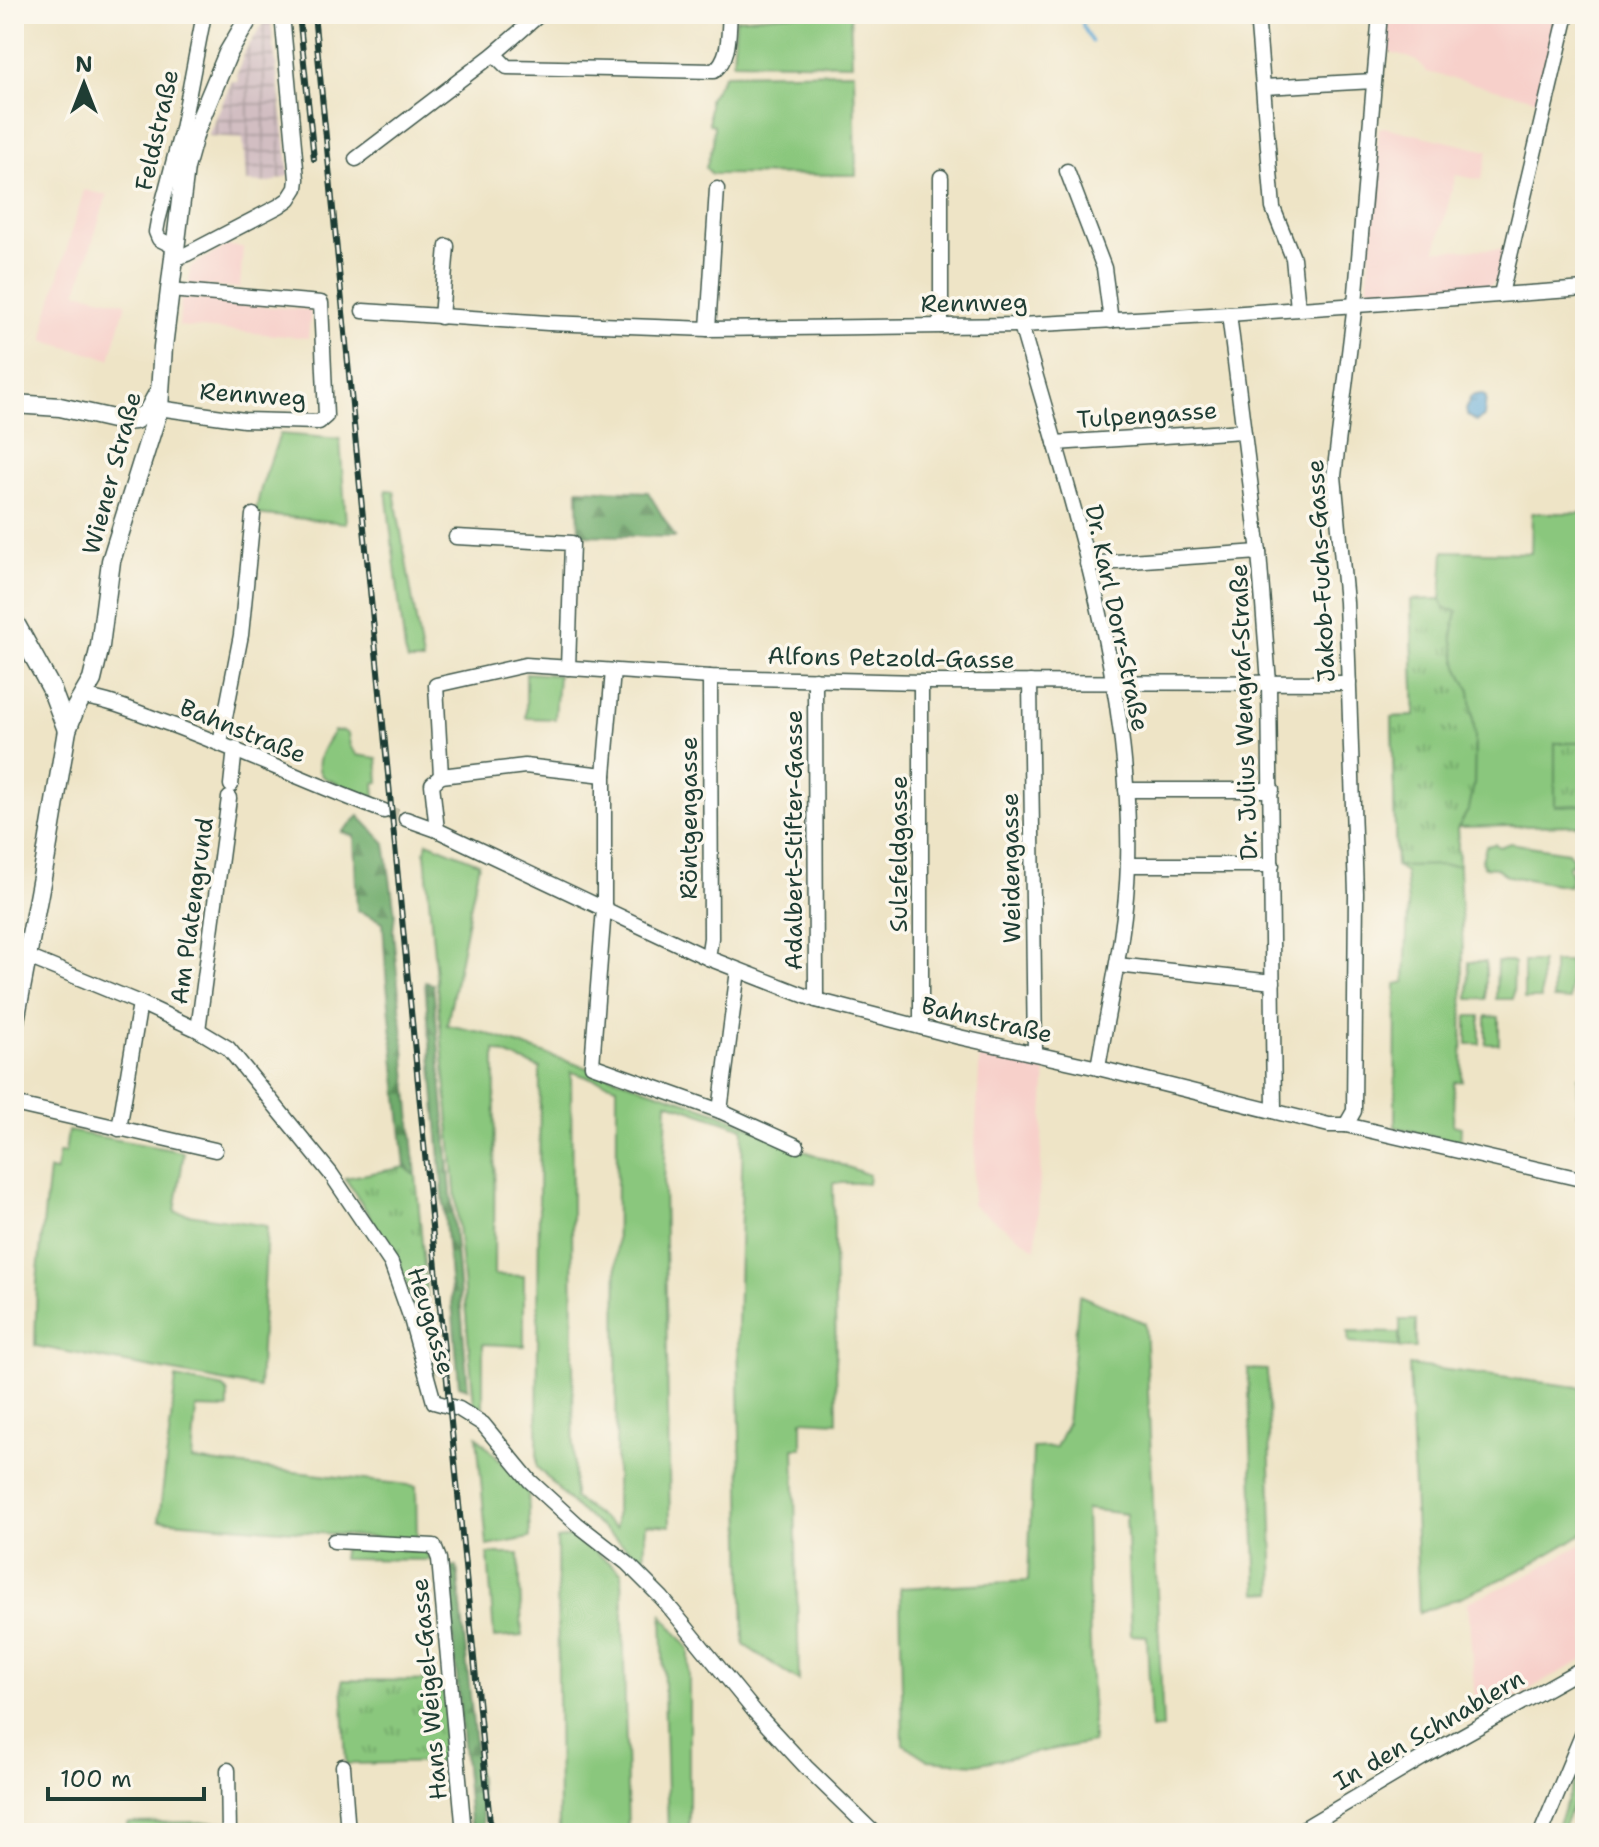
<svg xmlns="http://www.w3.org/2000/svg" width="1599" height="1847" font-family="'Shantell Sans',sans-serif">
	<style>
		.built { fill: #f7d0ca }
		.industrial { fill: url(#industrial-grid) }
		.green { fill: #8ac77d; stroke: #548258; stroke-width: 2; fill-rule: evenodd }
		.forest { fill: url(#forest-firs); stroke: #477450; stroke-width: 2 }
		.park { fill: url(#park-tufts); stroke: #548258; stroke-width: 2 }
		.water { fill: url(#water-ripples); stroke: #3e7284; stroke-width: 2 }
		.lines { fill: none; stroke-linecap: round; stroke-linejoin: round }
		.stream { stroke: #5da7d5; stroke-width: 3 }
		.minor-tunnel { stroke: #c5c3a9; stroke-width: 14; stroke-dasharray: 14 7; stroke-linecap: butt }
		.minor-casing { stroke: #3e564a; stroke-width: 17 }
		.major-casing { stroke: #3e564a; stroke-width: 21 }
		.minor { stroke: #fff; stroke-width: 14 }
		.major { stroke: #fff; stroke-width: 18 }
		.rail-casing { stroke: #1f3d34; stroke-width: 6 }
		.rail { stroke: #fbf7ec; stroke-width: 3; stroke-dasharray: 9; stroke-linecap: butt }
		.labels { text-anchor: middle; stroke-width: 7; stroke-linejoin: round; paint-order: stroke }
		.street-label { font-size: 24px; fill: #1f3d34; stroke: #fbf7ec }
	</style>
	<defs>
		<pattern id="industrial-grid" width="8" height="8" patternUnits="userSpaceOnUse" patternTransform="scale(2)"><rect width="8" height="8" fill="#d2bec2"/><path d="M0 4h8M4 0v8" fill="none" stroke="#aa9c9e"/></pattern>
		<pattern id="forest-firs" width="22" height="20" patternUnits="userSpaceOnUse" patternTransform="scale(2)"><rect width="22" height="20" fill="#6fac6c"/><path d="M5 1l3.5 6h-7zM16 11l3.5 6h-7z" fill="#5b8d5a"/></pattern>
		<pattern id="park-tufts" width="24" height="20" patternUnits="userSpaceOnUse" patternTransform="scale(2)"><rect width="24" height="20" fill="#8ac77d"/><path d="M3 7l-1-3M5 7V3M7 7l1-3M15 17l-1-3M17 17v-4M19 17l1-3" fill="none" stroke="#70a367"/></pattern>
		<pattern id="water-ripples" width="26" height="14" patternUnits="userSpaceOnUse" patternTransform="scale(2)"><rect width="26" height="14" fill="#5da7d5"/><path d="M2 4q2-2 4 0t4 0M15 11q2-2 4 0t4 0" fill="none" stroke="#4c89ae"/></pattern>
	</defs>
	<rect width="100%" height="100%" fill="#fbf7ec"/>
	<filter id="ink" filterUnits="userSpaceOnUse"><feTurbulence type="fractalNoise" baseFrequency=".0125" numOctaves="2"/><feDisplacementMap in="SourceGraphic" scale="16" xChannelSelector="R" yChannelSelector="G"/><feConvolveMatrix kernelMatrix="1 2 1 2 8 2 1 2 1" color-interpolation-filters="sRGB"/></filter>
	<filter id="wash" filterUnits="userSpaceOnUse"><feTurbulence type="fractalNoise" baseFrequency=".006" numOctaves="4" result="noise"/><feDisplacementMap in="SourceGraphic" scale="32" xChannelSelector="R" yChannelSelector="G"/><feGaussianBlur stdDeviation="1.8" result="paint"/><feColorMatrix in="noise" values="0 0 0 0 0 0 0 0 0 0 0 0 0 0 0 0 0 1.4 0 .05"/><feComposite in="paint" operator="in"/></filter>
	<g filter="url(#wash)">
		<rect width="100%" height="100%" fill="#eee4c6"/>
		<g class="built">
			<path d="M 1388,14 L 1561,14 L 1539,100 L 1427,72 L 1416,60 L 1385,50 Z"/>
			<path d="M 1384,127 L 1488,151 L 1481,180 L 1456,175 L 1436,250 L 1506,249 L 1497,280 L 1489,286 L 1367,293 L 1379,128 Z"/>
			<path d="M 84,190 L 107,195 L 77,292 L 126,303 L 110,359 L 44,341 L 46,320 Z"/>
			<path d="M 227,246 L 243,247 L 240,288 L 189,285 L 190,267 Z"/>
			<path d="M 181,298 L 216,300 L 217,303 L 311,310 L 308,338 L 179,326 Z"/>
			<path d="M 980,1050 L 1046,1065 L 1036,1249 L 972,1205 Z"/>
			<path d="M 1585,1542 L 1585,1659 L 1476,1718 L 1468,1602 L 1519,1580 Z"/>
		</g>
		<path class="industrial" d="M 270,14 L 289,175 L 271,183 L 246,182 L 243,138 L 208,136 L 232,81 L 238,82 L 237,74 L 245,51 Z"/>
		<g class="green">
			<path d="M 793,14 L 850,14 L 852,64 L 733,62 L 736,19 Z"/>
			<path d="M 854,72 L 856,175 L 712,174 L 706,168 L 713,144 L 714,125 L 709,124 L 709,99 L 725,74 Z"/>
			<path d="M 280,434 L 340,439 L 346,523 L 255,514 L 261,488 Z"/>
			<path d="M 386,490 L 394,491 L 423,661 L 408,661 L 405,651 Z"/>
			<path d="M 1532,513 L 1585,513 L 1585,825 L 1458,827 L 1457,829 L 1463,950 L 1462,1081 L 1454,1082 L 1453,1125 L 1461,1127 L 1460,1143 L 1395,1127 L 1396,984 L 1405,982 L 1408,905 L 1405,872 L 1396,866 L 1392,717 L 1415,716 L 1411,600 L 1441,599 L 1444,551 L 1531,553 Z"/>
			<path d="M 526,673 L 558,675 L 555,719 L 526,718 Z"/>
			<path d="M 334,731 L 343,731 L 348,734 L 350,746 L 357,755 L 377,758 L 379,782 L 374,783 L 375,801 L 323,777 C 311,763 326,744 334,731 Z"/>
			<path d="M 427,842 L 479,863 L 447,1025 L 485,1033 L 722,1114 L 799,1149 L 869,1175 L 868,1183 L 833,1183 L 837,1422 L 802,1420 L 802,1448 L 794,1448 L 799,1681 L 744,1645 L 738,1330 L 743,1128 L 667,1102 L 664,1186 L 670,1526 L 646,1524 L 644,1561 L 573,1505 L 537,1467 L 540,1068 L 495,1050 L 494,1275 L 524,1276 L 524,1346 L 483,1344 L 483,1409 L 474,1404 L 425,853 ZM 571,1072 L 617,1086 L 616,1528 L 574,1498 Z"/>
			<path d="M 1510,843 L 1568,852 L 1574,860 L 1585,859 L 1585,884 L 1573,882 L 1573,862 L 1568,867 L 1571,873 L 1569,886 L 1508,876 L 1496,868 L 1484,867 L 1482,860 L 1486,846 L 1495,844 L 1500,847 Z"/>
			<path d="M 1577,898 L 1585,898 L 1585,927 L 1575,926 Z"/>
			<path d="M 1469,962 L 1486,962 L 1486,999 L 1468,999 Z"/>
			<path d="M 1497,962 L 1514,962 L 1513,999 L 1496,999 Z"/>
			<rect x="1524" y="962" width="17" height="37"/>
			<path d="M 1553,962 L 1570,962 L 1570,1000 L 1553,999 Z"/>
			<rect x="1467" y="1016" width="13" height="28"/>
			<path d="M 1486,1016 L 1499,1017 L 1499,1044 L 1486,1044 Z"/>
			<rect x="1578" y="1076" width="7" height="37"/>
			<path d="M 68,1131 L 184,1152 L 175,1212 L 267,1226 L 259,1388 L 35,1346 L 37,1281 L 49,1170 L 56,1171 L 59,1153 L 65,1153 Z"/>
			<path d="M 1079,1295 L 1145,1323 L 1163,1728 L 1151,1729 L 1147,1636 L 1131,1635 L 1126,1514 L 1086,1509 L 1093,1742 L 975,1764 L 928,1760 L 903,1744 L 900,1588 L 1028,1581 L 1033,1448 L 1056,1447 L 1067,1424 Z"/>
			<rect x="1400" y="1320" width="16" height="28"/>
			<path d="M 1409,1365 L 1585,1388 L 1585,1532 C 1533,1567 1477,1592 1419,1613 Z"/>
			<path d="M 1248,1369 L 1267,1370 L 1274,1592 L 1257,1593 Z"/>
			<path d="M 176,1378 L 224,1388 L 228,1393 L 228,1409 L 196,1408 L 192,1460 L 416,1486 L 417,1541 L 159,1520 Z"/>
			<path d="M 477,1436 L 528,1491 L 530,1538 L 487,1546 Z"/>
			<path d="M 573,1536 L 622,1572 L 628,1833 L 559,1833 L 557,1539 Z"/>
			<path d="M 344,1544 L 425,1552 L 431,1560 L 342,1559 Z"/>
			<path d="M 488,1554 L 519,1554 L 522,1636 L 494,1638 Z"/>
			<path d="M 662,1615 L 689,1649 L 689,1833 L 668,1833 Z"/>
			<path d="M 1585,1757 L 1585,1774 L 1561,1833 L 1554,1833 Z"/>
		</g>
		<g class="forest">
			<path d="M 578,489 L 648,492 L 675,537 L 579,535 Z"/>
			<path d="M 359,816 L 385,843 L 395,913 L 393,931 L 416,1176 L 405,1167 L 386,974 L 383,922 L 357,910 L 354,836 L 342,832 Z"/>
			<path d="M 425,982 L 433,984 L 468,1388 L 459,1385 Z"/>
			<path d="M 457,1566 L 484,1833 L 471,1833 L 447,1568 Z"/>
		</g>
		<g class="park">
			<path d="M 1441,599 L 1445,609 L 1457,611 L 1452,636 L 1458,667 L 1470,691 L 1475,736 L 1474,784 L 1469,809 L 1457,829 L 1459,865 L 1396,866 L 1392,717 L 1415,716 L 1411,600 Z"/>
			<path d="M 1555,743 L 1585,743 L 1585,805 L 1555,806 Z"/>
			<path d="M 405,1167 L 416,1176 L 434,1376 L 399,1261 L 345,1178 Z"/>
			<path d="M 1348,1332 L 1399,1333 L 1399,1347 L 1349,1343 Z"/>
			<path d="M 342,1680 L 443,1681 L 450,1762 L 346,1764 Z"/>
			<path d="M 223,1822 L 223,1833 L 127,1833 L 127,1823 Z"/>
		</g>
		<path class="water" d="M 1481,394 L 1486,397 L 1484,417 L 1476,421 L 1467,415 L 1466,409 L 1471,396 Z"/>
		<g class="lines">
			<path class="stream" d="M 1082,14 L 1083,27 L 1092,42"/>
		</g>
	</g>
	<g filter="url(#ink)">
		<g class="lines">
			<path class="minor-tunnel" d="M 384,811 L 406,819"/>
			<g class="minor-casing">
				<g id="minor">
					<path d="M 1257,14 L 1273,208 L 1293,258 L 1298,308"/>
					<path d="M 494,54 L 507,67 L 714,71 C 731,57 728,34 730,14"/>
					<path d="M 1264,87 L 1374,81"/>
					<path d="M 356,159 L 494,54 L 540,14"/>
					<path d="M 1067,171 L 1104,268 L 1111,321"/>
					<path d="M 175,247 L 159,239 L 156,232 L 158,221 L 182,129 L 204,14"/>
					<path d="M 173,259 L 187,254 L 279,206 L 289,199 L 296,188 L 297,179 L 282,14"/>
					<path d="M 1501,294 L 1567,14"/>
					<path d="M 363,311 L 548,323 L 708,329 L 1021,325 L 1229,314 L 1585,289"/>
					<path d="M 1229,314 L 1259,552 L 1269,683 L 1274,1110"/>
					<path d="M 441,317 L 447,246"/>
					<path d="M 1021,325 C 1070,497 1133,683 1128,864 C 1126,933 1109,1000 1098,1068"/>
					<path d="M 941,326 L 941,177"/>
					<path d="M 708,329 L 717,189"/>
					<path d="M 151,407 L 244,420 L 319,422 L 326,416 L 321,303 L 170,290"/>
					<path d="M 1055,443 L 1243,431"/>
					<path d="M 456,537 L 572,543 L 568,668"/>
					<path d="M 1087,564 L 1259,552"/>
					<path d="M 613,671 L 604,775 L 604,908 L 592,1065 L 720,1111 L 797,1146"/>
					<path d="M 815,679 L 816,1000"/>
					<path d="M 1030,682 L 1035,1053"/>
					<path d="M 84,697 C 114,701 143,715 172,725 C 244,752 313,785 384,811"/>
					<path d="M 220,743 L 241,635 L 253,515"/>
					<path d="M 441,776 L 436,685 L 525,665 L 710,677 L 921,682 L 1349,683"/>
					<path d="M 441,776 L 525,766 L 604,775"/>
					<path d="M 231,785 L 235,748"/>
					<path d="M 1126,790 L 1272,790"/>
					<path d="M 406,819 L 437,830 L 708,958 L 816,1000 L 959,1037 L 1098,1068 L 1329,1125 L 1346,1125 L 1585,1180"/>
					<path d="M 437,830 L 432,784 L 441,776"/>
					<path d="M 1128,865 L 1272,865"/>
					<path d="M 28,957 L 140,1003 L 198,1030 L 228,1048 L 331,1174 L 391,1263 L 411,1319 L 434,1402 L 459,1409 L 483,1424 L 530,1481 L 577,1524 L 627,1563 L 662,1598 L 755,1712 L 806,1767 L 874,1833"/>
					<path d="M 708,958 L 711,938 L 710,677"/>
					<path d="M 1117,965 L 1273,982"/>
					<path d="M 921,1027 L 921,682"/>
					<path d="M 198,1030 L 229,798"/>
					<path d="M 14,1104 L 215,1150"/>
					<path d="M 720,1111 L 738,970"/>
					<path d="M 1346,1125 L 1354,1111 L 1356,893 L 1346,602 L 1334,476 L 1355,304 L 1380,14"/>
					<path d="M 119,1129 L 140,1003"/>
					<path d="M 334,1541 L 434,1546 L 439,1559 L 464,1833"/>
					<path d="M 343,1766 L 348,1833"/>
					<path d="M 228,1770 L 229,1833"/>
					<path d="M 1296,1833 L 1424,1757 L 1585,1667"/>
					<path d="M 1541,1833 L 1585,1728"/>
				</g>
			</g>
			<g class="major-casing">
				<g id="major">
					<path d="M 14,404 L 60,407 L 122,421 L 135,420 L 147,413 L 158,393"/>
					<path d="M 14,621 L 51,688 L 67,730"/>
					<path d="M 14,1026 L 46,856 L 67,730 L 75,709 L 92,680 L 100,646 L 111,561 L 159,408 L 163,347 L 185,168 L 195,132 L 228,53 L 251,14"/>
				</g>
			</g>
			<use href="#minor" class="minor"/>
			<use href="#major" class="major"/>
			<g class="rail-casing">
				<g id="rail">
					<path d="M 299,14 L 314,159"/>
					<path d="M 314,14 L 491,1833"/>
				</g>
			</g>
			<use href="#rail" class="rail"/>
		</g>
	</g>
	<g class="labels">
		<g class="street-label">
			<text transform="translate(157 130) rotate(-77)" y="8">Feldstraße</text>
			<text transform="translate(974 303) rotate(-1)" y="8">Rennweg</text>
			<text transform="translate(253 395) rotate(4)" y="8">Rennweg</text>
			<text transform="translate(1147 415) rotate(-4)" y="8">Tulpengasse</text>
			<text transform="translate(112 473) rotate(-75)" y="8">Wiener Straße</text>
			<text transform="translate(1321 571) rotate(-93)" y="8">Jakob-Fuchs-Gasse</text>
			<text transform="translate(1117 618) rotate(78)" y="8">Dr. Karl Dorr-Straße</text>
			<text transform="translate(891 658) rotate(1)" y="8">Alfons Petzold-Gasse</text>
			<text transform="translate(1244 712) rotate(-92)" y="8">Dr. Julius Wengraf-Straße</text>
			<text transform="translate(243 731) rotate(22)" y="8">Bahnstraße</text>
			<text transform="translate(689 818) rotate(-90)" y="8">Röntgengasse</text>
			<text transform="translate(794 840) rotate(-90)" y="8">Adalbert-Stifter-Gasse</text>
			<text transform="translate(899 854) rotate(-90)" y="8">Sulzfeldgasse</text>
			<text transform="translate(1011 868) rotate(-91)" y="8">Weidengasse</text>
			<text transform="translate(192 911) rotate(-82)" y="8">Am Platengrund</text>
			<text transform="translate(987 1020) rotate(13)" y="8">Bahnstraße</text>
			<text transform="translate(431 1321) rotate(73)" y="8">Heugasse</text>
			<text transform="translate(429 1689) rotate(-95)" y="8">Hans Weigel-Gasse</text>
			<text transform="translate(1429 1730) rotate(-30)" y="8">In den Schnablern</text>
		</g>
	</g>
	<rect width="1599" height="1847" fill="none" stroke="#fbf7ec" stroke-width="48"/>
	<g transform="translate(84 84)" stroke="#fbf7ec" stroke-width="6" paint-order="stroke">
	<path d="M0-6L14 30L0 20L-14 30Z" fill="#1f3d34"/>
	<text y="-12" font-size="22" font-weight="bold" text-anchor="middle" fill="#1f3d34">N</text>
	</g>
	<path d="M48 1787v12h156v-12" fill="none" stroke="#1f3d34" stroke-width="4"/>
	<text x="60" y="1787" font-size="24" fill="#1f3d34" stroke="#fbf7ec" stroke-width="6" paint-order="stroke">100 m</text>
</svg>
